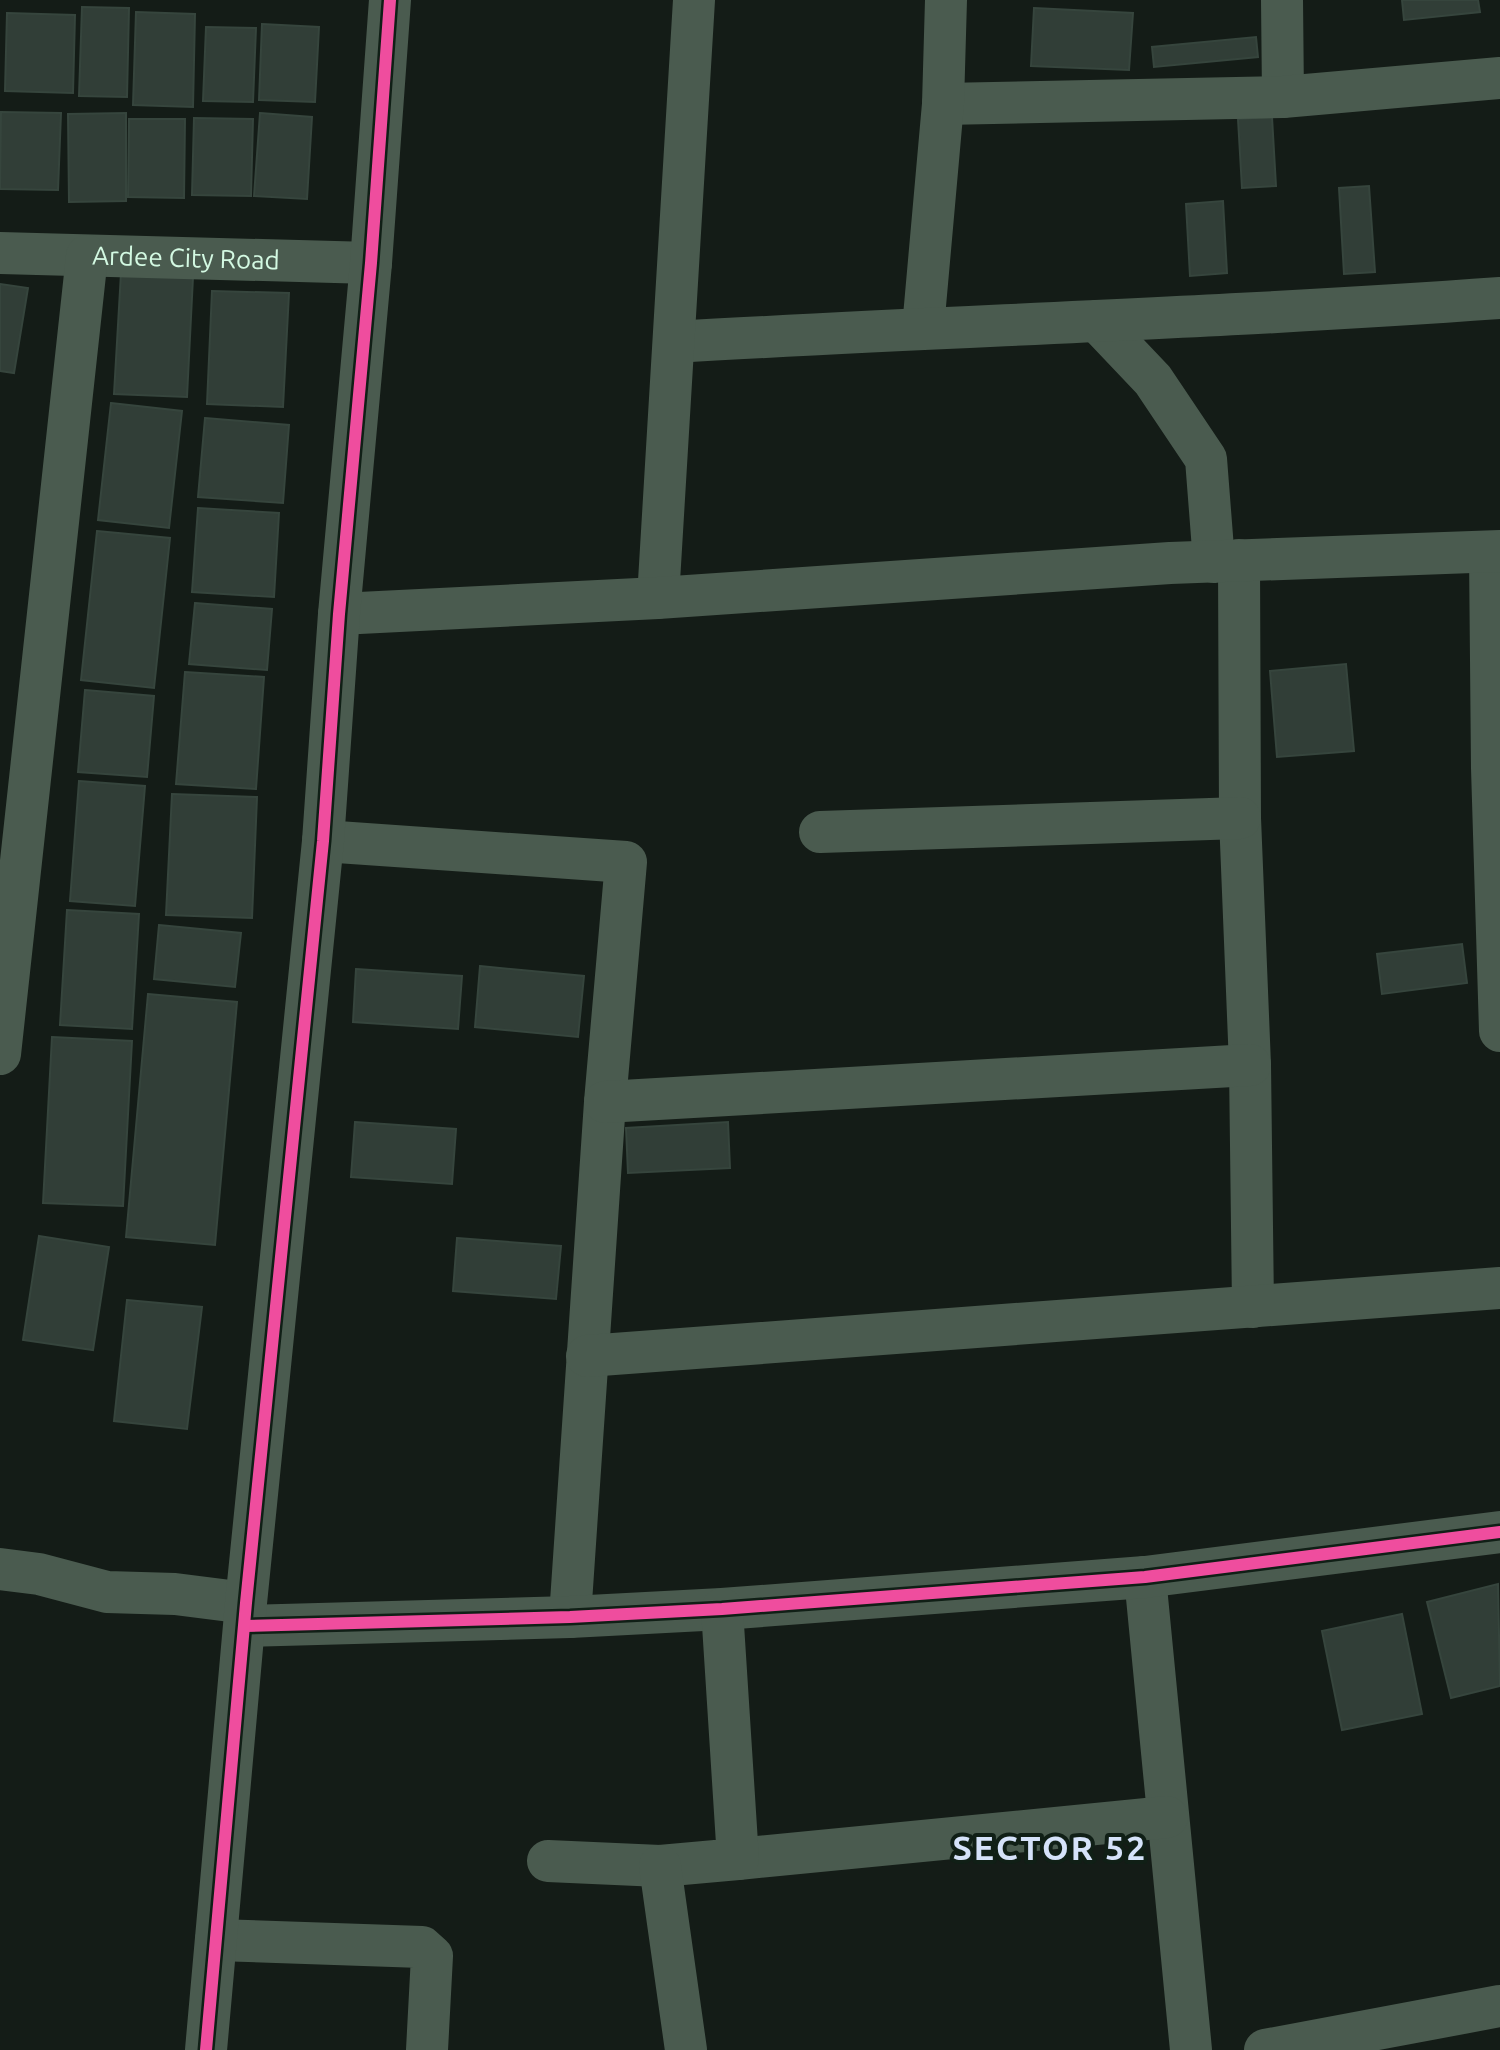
<svg xmlns="http://www.w3.org/2000/svg" width="1500" height="2050" font-family="Ubuntu,sans-serif">
	<style>
		.building { fill: #313e37; stroke: #36453d; stroke-width: 2 }
		.lines { fill: none; stroke-linecap: round; stroke-linejoin: round }
		.minor { stroke: #4a5b4f; stroke-width: 42 }
		.cycleway-casing { stroke: #101f16; stroke-width: 17 }
		.cycleway { stroke: #ef4d9e; stroke-width: 12 }
		.labels { text-anchor: middle; stroke-width: 8; stroke-linejoin: round; paint-order: stroke }
		.street-label { font-size: 26px; fill: #d3f9e2; stroke: #101f16 }
		.district-label { font-size: 34px; font-weight: bold; letter-spacing: 2px; fill: #d5e2f9; stroke: #101f16 }
	</style>
	<rect width="100%" height="100%" fill="#141c17"/>
	<g class="building">
		<path d="M 1402,0 L 1478,0 L 1480,12 L 1404,20 Z"/>
		<path d="M 82,7 L 129,8 L 127,97 L 79,96 Z"/>
		<path d="M 1034,8 L 1133,13 L 1129,70 L 1031,66 Z"/>
		<path d="M 136,12 L 195,14 L 193,107 L 133,105 Z"/>
		<path d="M 7,13 L 75,15 L 73,93 L 5,91 Z"/>
		<path d="M 262,24 L 319,27 L 315,102 L 259,100 Z"/>
		<path d="M 206,27 L 256,28 L 253,102 L 203,101 Z"/>
		<path d="M 1256,37 L 1258,57 L 1154,67 L 1152,47 Z"/>
		<path d="M 1,112 L 61,113 L 58,190 L 0,189 Z"/>
		<path d="M 126,113 L 126,201 L 69,202 L 68,114 Z"/>
		<path d="M 260,113 L 312,117 L 307,199 L 254,196 Z"/>
		<path d="M 1272,117 L 1276,186 L 1242,188 L 1238,119 Z"/>
		<path d="M 194,118 L 253,119 L 251,196 L 192,195 Z"/>
		<path d="M 129,119 L 185,119 L 184,198 L 128,197 Z"/>
		<path d="M 1369,186 L 1375,272 L 1344,274 L 1339,188 Z"/>
		<path d="M 1223,201 L 1227,273 L 1190,276 L 1186,204 Z"/>
		<path d="M 121,273 L 193,277 L 187,397 L 114,394 Z"/>
		<path d="M 0,284 L 28,288 L 14,373 L 0,371 Z"/>
		<path d="M 212,291 L 289,293 L 283,407 L 207,404 Z"/>
		<path d="M 111,403 L 182,411 L 169,528 L 98,520 Z"/>
		<path d="M 205,418 L 289,425 L 283,503 L 198,497 Z"/>
		<path d="M 198,508 L 279,513 L 274,597 L 192,592 Z"/>
		<path d="M 97,531 L 170,538 L 154,688 L 81,680 Z"/>
		<path d="M 195,603 L 272,609 L 267,670 L 189,664 Z"/>
		<path d="M 1346,664 L 1354,751 L 1277,757 L 1270,671 Z"/>
		<path d="M 185,672 L 264,677 L 256,789 L 176,784 Z"/>
		<path d="M 85,690 L 154,696 L 147,777 L 78,772 Z"/>
		<path d="M 79,781 L 145,786 L 135,906 L 70,901 Z"/>
		<path d="M 172,794 L 257,797 L 252,918 L 166,915 Z"/>
		<path d="M 67,910 L 139,914 L 132,1029 L 60,1025 Z"/>
		<path d="M 159,925 L 241,933 L 235,987 L 154,979 Z"/>
		<path d="M 1462,944 L 1467,983 L 1382,994 L 1377,954 Z"/>
		<path d="M 480,966 L 584,976 L 578,1037 L 475,1027 Z"/>
		<path d="M 356,969 L 462,976 L 458,1029 L 353,1022 Z"/>
		<path d="M 148,994 L 237,1002 L 215,1245 L 126,1237 Z"/>
		<path d="M 52,1037 L 132,1041 L 123,1206 L 43,1203 Z"/>
		<path d="M 355,1122 L 456,1129 L 452,1184 L 351,1177 Z"/>
		<path d="M 728,1122 L 730,1168 L 628,1173 L 626,1128 Z"/>
		<path d="M 39,1236 L 109,1247 L 93,1350 L 23,1340 Z"/>
		<path d="M 457,1238 L 561,1246 L 556,1299 L 453,1291 Z"/>
		<path d="M 127,1300 L 202,1307 L 187,1429 L 114,1421 Z"/>
		<path d="M 1498,1584 L 1500,1686 L 1451,1698 L 1427,1602 Z"/>
		<path d="M 1402,1614 L 1422,1714 L 1342,1730 L 1322,1631 Z"/>
	</g>
	<g class="lines">
		<g class="minor">
			<path d="M 1282,0 L 1283,97"/>
			<path d="M 943,104 L 1283,97 L 1500,78"/>
			<path id="s1" d="M 0,253 L 371,263"/>
			<path d="M 1097,321 L 1153,380 L 1206,459 L 1214,562"/>
			<path d="M 923,328 L 943,104 L 946,0"/>
			<path d="M 674,342 C 949,326 1225,318 1500,298"/>
			<path d="M 1490,552 L 1492,768 L 1500,1031"/>
			<path d="M 1239,560 L 1240,818 L 1250,1065 L 1253,1307"/>
			<path d="M 658,598 L 694,0"/>
			<path d="M 339,614 L 658,598 L 1170,563 L 1500,551"/>
			<path d="M 820,832 L 1240,818"/>
			<path d="M 323,841 L 626,862 L 605,1102 L 570,1617"/>
			<path d="M 0,1054 L 87,256"/>
			<path d="M 605,1102 L 1250,1065"/>
			<path d="M 587,1356 L 1500,1288"/>
			<path d="M 0,1569 L 39,1574 L 107,1592 L 175,1594 L 246,1603"/>
			<path d="M 1145,1577 L 1191,2050"/>
			<path d="M 245,1626 L 570,1617 L 722,1609 L 1145,1577 L 1500,1532"/>
			<path d="M 738,1859 L 1167,1817"/>
			<path d="M 548,1861 L 660,1866 L 738,1859 L 722,1609"/>
			<path d="M 660,1866 L 686,2050"/>
			<path d="M 216,1940 L 422,1947 L 432,1956 L 427,2050"/>
			<path d="M 206,2050 L 246,1603 L 323,841 L 339,614 L 371,263 L 390,0"/>
			<path d="M 1265,2050 L 1500,2006"/>
		</g>
		<g class="cycleway-casing">
			<g id="cycleway">
				<path d="M 245,1626 L 570,1617 L 722,1609 L 1145,1577 L 1500,1532"/>
				<path d="M 206,2050 L 246,1603 L 323,841 L 339,614 L 371,263 L 390,0"/>
			</g>
		</g>
		<use href="#cycleway" class="cycleway"/>
	</g>
	<g class="labels">
		<g class="street-label">
			<text dy="9" stroke="none"><textPath href="#s1" startOffset="186">Ardee City Road</textPath></text>
		</g>
		<g class="district-label">
			<text x="1050" y="1860">SECTOR 52</text>
		</g>
	</g>
</svg>
